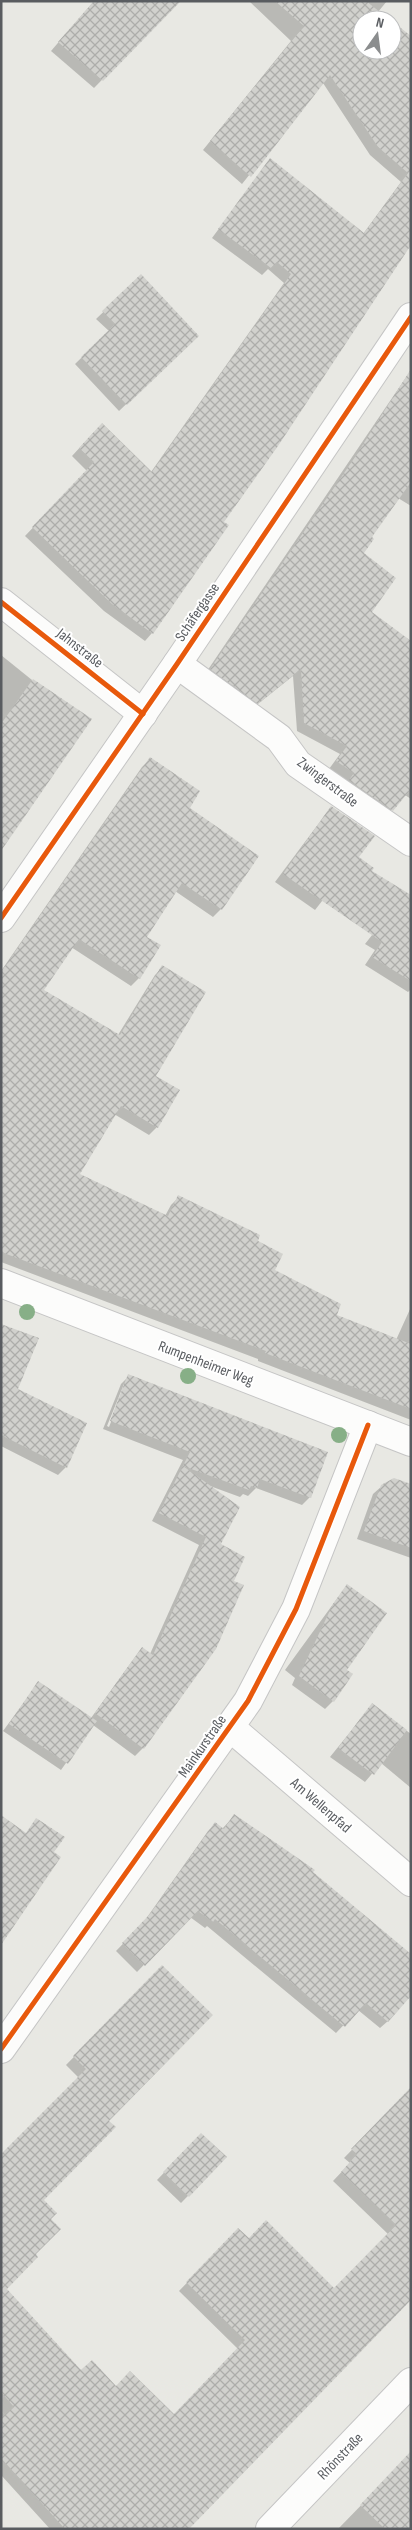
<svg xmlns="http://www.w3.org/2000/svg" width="412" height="2530" font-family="'Sofia Sans Condensed',sans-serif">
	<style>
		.shadow { fill: #0003; fill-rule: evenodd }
		.building { fill: url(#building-cross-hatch) }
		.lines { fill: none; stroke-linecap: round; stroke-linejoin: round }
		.minor-casing { stroke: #c5c5c5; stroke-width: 30 }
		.minor { stroke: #fcfcfb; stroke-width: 28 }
		.cycleway-casing { stroke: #fff; stroke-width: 8 }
		.cycleway { stroke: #e8590c; stroke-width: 5 }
		.tree { fill: #87af87 }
		.labels { text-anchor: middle; stroke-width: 4; stroke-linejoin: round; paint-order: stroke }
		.street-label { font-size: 15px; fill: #595c60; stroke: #fff }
	</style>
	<defs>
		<pattern id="building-cross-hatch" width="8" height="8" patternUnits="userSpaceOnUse" patternTransform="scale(1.25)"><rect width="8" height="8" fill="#d1d1cd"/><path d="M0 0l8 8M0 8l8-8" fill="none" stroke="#adadaa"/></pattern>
	</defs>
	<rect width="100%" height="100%" fill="#e8e8e3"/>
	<g class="shadow">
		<path d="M 94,1 L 179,1 L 94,88 L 51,51 Z"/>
		<path d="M 249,1 L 387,1 L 378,12 L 388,20 L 362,20 L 362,50 L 392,50 L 392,23 L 411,38 L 411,243 L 223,522 L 152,633 L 145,641 L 104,611 L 25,536 L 87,471 L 72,456 L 94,432 L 151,472 L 284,283 L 268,269 L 262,275 L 212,238 L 270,160 L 363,234 L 401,182 L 370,155 L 323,83 L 242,184 L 203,150 L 291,41 Z"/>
		<path d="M 141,276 L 198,336 L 119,411 L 75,364 L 109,331 L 96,319 Z"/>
		<path d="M 411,370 L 411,506 L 398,498 L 371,537 L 362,554 L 370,613 L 411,644 L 411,799 L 405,795 L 384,818 L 329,769 L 340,754 L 297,731 L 293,676 L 249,711 L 203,677 Z"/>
		<path d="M 1,655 L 32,680 L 1,848 Z"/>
		<path d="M 150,759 L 188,808 L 257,856 L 221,909 L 213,917 L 175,891 L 145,937 L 139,978 L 131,986 L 71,947 L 42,990 L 118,1035 L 155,975 L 163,967 L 154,1076 L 157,1127 L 149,1135 L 114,1114 L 78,1174 L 165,1216 L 171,1205 L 179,1197 L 256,1241 L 273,1270 L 335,1316 L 396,1340 L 411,1307 L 411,1420 L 258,1361 L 258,1359 L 1,1262 L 1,971 L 142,767 Z"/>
		<path d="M 331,807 L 373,836 L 315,910 L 275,882 Z"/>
		<path d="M 411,897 L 411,989 L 408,992 L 365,965 L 375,950 L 365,944 L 398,902 Z"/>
		<path d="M 1,1325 L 17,1390 L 66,1467 L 58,1475 L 1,1446 Z"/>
		<path d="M 129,1376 L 310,1497 L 302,1505 L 256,1488 L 248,1496 L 243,1494 L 240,1497 L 210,1486 L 220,1545 L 143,1748 L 135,1756 L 93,1725 L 61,1770 L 3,1731 L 38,1683 L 91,1718 L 135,1657 L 143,1649 L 150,1654 L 199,1545 L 152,1521 L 183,1460 L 103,1429 L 121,1384 ZM 124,1384 L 126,1384 L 109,1427 L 107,1426 Z"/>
		<path d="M 382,1486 L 411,1486 L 411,1558 L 357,1539 L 373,1494 Z"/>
		<path d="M 347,1585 L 345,1670 L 333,1701 L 325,1709 L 292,1685 L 295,1678 L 285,1670 Z"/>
		<path d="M 372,1705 L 411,1734 L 411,1788 L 381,1763 L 365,1782 L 330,1757 Z"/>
		<path d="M 234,1816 L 388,2021 L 380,2028 L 358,2010 L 336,2033 L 207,1926 L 205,1928 L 190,1917 L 137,1972 L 116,1951 L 143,1923 L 208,1831 L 215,1824 L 222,1829 Z"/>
		<path d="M 162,1967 L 107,2121 L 42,2200 L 50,2219 L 34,2254 L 4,2288 L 80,2372 L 174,2416 L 238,2349 L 179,2291 L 238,2230 L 249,2240 L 334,2290 L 388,2234 L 333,2181 L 350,2163 L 344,2158 L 411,2089 L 411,2299 L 187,2529 L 50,2529 L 1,2475 L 1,2236 L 79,2078 L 66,2065 Z"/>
		<path d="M 201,2134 L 226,2157 L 181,2203 L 157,2180 Z"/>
		<path d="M 411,2454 L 403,2529 L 338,2529 Z"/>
	</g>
	<g class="building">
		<path d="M 94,1 L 181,1 L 103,81 L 58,42 Z"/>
		<path d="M 275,1 L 366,1 L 390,20 L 362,20 L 362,50 L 392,50 L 392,21 L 411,36 L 411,245 L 278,446 L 224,522 L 229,525 L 153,634 L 112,604 L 32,527 L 94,462 L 79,448 L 102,423 L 152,472 L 291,274 L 277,262 L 271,268 L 218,229 L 270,158 L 364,233 L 408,173 L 378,147 L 330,75 L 251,177 L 210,141 L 304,26 Z"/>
		<path d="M 141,274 L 199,336 L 127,405 L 81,357 L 115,324 L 102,311 Z"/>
		<path d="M 411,369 L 411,482 L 372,537 L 374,539 L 364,553 L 396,578 L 372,612 L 411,641 L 411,789 L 393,811 L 349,780 L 354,773 L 336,761 L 347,746 L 304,723 L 301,669 L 258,704 L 210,669 L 355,457 Z"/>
		<path d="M 33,679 L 92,719 L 1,851 L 1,724 Z"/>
		<path d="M 150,757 L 200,791 L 190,808 L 259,856 L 222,910 L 182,883 L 147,937 L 161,945 L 140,979 L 79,939 L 44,990 L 120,1035 L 162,965 L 206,992 L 156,1076 L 180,1090 L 158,1128 L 121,1106 L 80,1174 L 168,1216 L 178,1195 L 260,1235 L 258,1241 L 283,1254 L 275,1270 L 341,1304 L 337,1315 L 411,1344 L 411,1409 L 265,1353 L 266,1351 L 1,1252 L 1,972 Z"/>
		<path d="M 331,806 L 375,836 L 359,857 L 374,868 L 372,871 L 411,895 L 411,981 L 372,957 L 382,942 L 283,874 Z"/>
		<path d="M 1,1324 L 39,1338 L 18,1389 L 87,1423 L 67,1468 L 1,1435 Z"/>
		<path d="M 128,1374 L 328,1452 L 311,1498 L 260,1479 L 257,1488 L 251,1486 L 249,1490 L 183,1466 L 240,1507 L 221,1544 L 245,1557 L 234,1581 L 244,1585 L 216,1649 L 144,1749 L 95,1713 L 142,1647 L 153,1655 L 206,1537 L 159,1513 L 190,1452 L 110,1421 Z"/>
		<path d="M 394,1478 L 411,1484 L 411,1548 L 364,1531 L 381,1485 Z"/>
		<path d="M 347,1584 L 387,1613 L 347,1670 L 353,1674 L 334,1702 L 299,1676 L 333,1604 Z"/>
		<path d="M 38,1681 L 97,1721 L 68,1764 L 9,1724 Z"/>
		<path d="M 372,1703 L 407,1730 L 374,1775 L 338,1748 Z"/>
		<path d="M 234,1814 L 315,1870 L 313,1872 L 411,1954 L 411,1996 L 388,2022 L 366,2003 L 345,2027 L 215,1919 L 213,1922 L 198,1911 L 145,1966 L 122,1943 L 150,1914 L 215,1822 L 224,1829 Z"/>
		<path d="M 1,1815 L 26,1833 L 36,1818 L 65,1837 L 54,1852 L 61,1857 L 1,1945 Z"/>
		<path d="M 162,1965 L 213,2015 L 109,2121 L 116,2127 L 44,2200 L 57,2213 L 51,2219 L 61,2229 L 36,2254 L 38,2257 L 7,2289 L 81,2370 L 92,2360 L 116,2386 L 130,2371 L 174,2414 L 245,2340 L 186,2282 L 238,2228 L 249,2238 L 266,2220 L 334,2288 L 396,2225 L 341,2172 L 357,2154 L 351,2149 L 411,2087 L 411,2300 L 189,2529 L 65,2529 L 1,2458 L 1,2418 L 14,2407 L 1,2392 L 1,2154 L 86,2069 L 73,2056 Z"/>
		<path d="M 201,2133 L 227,2157 L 189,2197 L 163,2172 Z"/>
		<path d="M 411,2451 L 411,2529 L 385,2529 L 360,2505 Z"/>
	</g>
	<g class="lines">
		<g class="minor-casing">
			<g id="minor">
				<path d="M 1,602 L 143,714"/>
				<path d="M 177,664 L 279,738 L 298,764 L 411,842"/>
				<path d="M 1,918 L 177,664 L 411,317"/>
				<path d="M 1,1283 L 411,1442"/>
				<path d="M 231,1728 L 411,1882"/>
				<path d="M 1,2049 L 248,1701 L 296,1609 L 368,1425"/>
				<path d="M 270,2529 L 411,2382"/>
			</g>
		</g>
		<use href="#minor" class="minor"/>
		<g class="cycleway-casing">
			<g id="cycleway">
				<path d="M 1,602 L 143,714"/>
				<path d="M 1,918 L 177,664 L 411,317"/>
				<path d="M 1,2049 L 248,1701 L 296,1609 L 368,1425"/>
			</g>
		</g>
		<use href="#cycleway" class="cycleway"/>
	</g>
	<g class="tree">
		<circle cx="27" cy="1312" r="8"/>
		<circle cx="188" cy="1376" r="8"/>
		<circle cx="339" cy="1435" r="8"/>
	</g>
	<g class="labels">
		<g class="street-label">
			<text transform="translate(197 612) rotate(-56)" y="5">Schäfergasse</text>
			<text transform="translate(80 648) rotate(38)" y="5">Jahnstraße</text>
			<text transform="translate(328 782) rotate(37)" y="5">Zwingerstraße</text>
			<text transform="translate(206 1363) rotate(21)" y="5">Rumpenheimer Weg</text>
			<text transform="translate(202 1746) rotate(-55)" y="5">Mainkurstraße</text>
			<text transform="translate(321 1805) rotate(41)" y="5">Am Wellenpfad</text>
			<text transform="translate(340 2456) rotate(-46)" y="5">Rhönstraße</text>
		</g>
	</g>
	<rect width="412" height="2530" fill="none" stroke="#595c60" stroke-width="5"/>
	<g transform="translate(377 35) rotate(14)"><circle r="24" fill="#ffffff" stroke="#bdbebf"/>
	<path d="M0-4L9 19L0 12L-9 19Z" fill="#8b8d8e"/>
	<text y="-8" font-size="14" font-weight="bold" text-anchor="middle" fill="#595c60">N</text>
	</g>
</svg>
